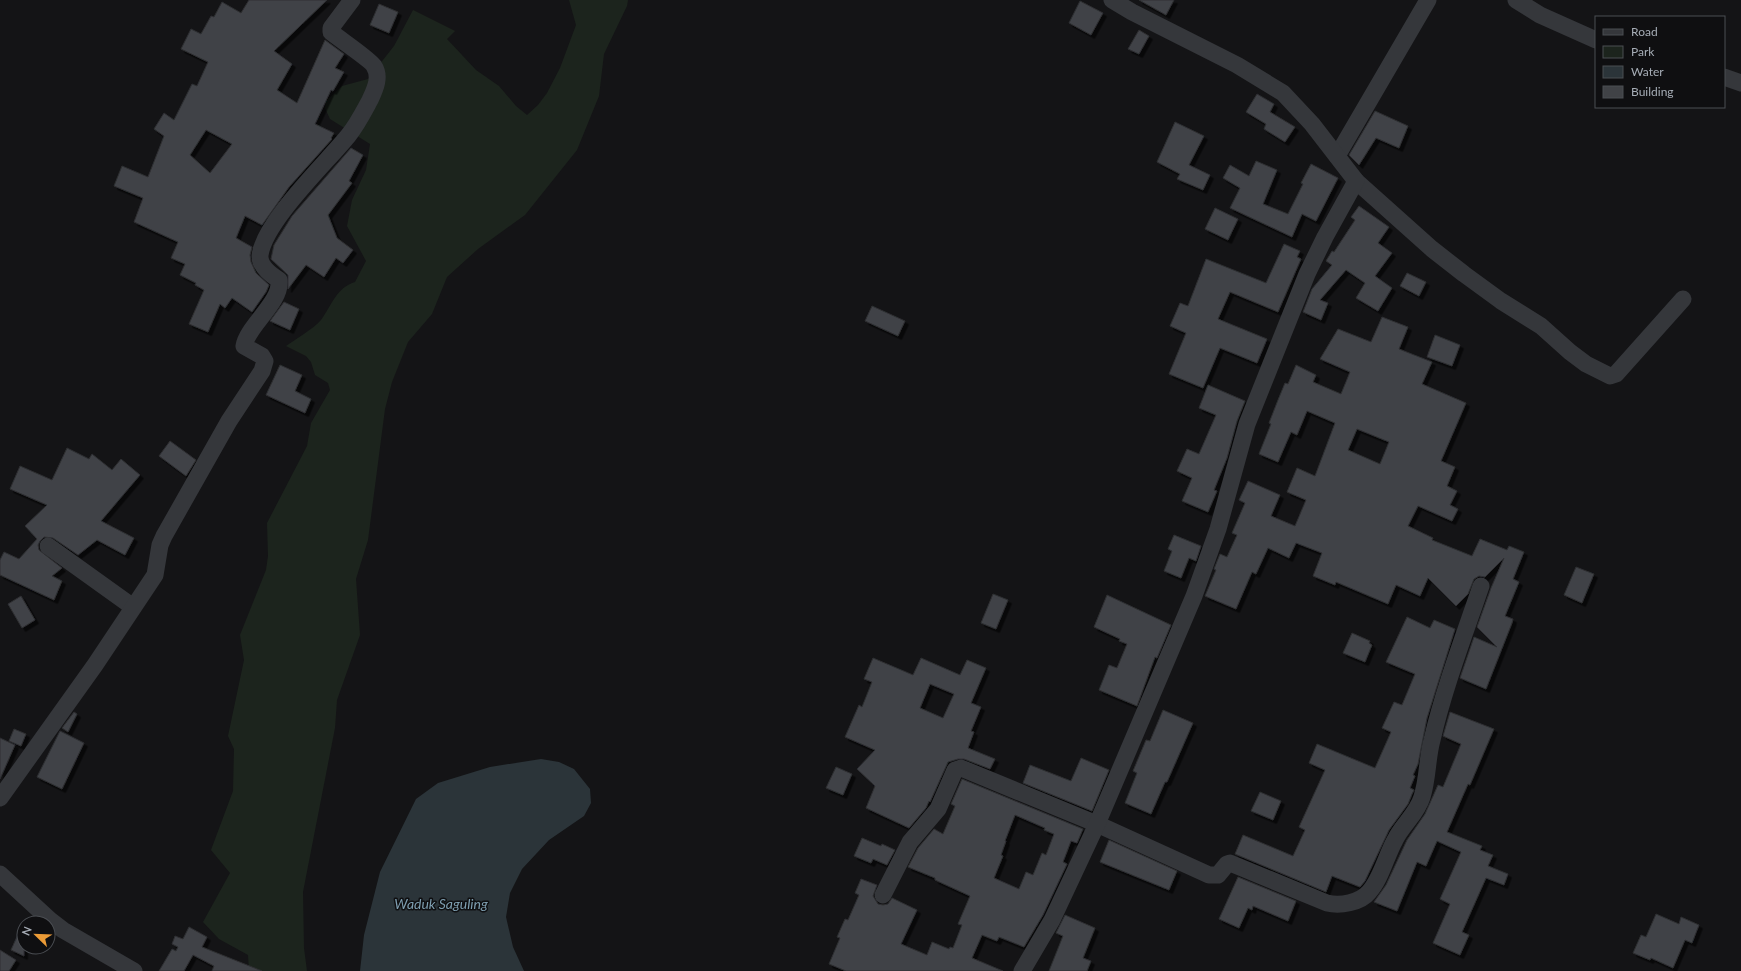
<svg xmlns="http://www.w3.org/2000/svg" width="1741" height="971" font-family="Lato,sans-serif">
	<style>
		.green { fill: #1c241d }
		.water { fill: #2b3439 }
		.building { fill: #404246; stroke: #2e2f32; fill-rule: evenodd; filter: url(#shadow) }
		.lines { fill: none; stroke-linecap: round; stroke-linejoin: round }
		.minor { stroke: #35373b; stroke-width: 17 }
		.labels { text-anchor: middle; stroke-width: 3; stroke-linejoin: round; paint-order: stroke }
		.water-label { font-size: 14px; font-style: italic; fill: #7e9eb0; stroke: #0f0f11 }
	</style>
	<defs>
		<filter id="shadow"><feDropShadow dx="3.5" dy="3.5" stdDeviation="0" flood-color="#0009"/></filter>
	</defs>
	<rect width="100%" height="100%" fill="#141416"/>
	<path class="green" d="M 569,0 L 628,0 L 627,6 L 604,54 L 599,96 L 577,150 L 525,215 L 478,249 L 447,277 L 432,314 L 408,342 L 392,382 L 385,409 L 368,540 L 356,579 L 360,635 L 337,700 L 335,728 L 303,892 L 304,948 L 307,971 L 249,971 L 248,955 L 219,939 L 203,922 L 230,873 L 211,850 L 233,791 L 234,749 L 228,736 L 244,660 L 240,635 L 266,570 L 268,556 L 267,523 L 307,446 L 311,423 L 330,390 L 328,383 L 315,375 L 311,362 L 306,356 L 286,346 C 296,339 313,329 321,320 C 332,305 336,288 355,282 L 366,261 L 347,226 L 352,200 L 366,170 L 370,144 L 330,119 L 325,108 L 326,101 L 342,86 L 368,79 L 394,46 L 413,10 L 455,31 L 447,39 L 476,70 L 499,86 L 516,106 L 527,115 L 538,105 L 547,93 L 560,68 L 576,25 Z"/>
	<path class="water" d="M 541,759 L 559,762 L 574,769 L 590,789 L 591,803 L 584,816 L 549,840 L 522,869 L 510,893 L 506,917 L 513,947 L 524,971 L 360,971 L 364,935 L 380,872 L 416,799 L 438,783 L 490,767 Z"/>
	<g class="building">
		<path d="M 249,0 L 327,0 L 274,51 L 292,64 L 277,90 L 297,103 L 325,40 L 344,54 L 335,68 L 344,72 L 333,91 L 331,90 L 315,124 L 334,133 L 331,138 L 332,139 L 289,187 L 262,225 L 245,216 L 236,238 L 252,247 L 250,255 L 251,262 L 256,273 L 269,285 L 266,292 L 252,312 L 232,298 L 225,308 L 220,304 L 208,332 L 189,324 L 204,290 L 195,285 L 196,283 L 180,275 L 185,264 L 171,258 L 178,242 L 134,222 L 143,198 L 114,186 L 122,166 L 148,177 L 164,136 L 154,129 L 164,113 L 174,120 L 192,84 L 197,86 L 208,62 L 181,49 L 191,29 L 201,34 L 211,16 L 214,17 L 222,2 L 241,13 ZM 206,130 L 232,144 L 210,173 L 190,155 Z"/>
		<path d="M 1139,0 L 1174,0 L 1166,15 Z"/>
		<path d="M 1080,1 L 1103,13 L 1091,35 L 1069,23 Z"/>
		<path d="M 379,4 L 398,12 L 389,33 L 370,25 Z"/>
		<path d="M 1139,30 L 1149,36 L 1139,54 L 1128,49 Z"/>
		<path d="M 1257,94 L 1274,104 L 1270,112 L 1295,127 L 1285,142 L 1264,129 L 1266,124 L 1246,112 Z"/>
		<path d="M 1375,111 L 1408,126 L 1399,148 L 1376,138 L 1359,165 L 1349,155 Z"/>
		<path d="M 1175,122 L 1204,136 L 1189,165 L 1210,175 L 1203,190 L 1177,179 L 1180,174 L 1157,162 Z"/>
		<path d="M 351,148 L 363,155 L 349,181 L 352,183 L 328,215 L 337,238 L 353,250 L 343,263 L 336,258 L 324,277 L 306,265 L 288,289 L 288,275 L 271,259 L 274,245 L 292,216 Z"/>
		<path d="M 1256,161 L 1277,170 L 1263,204 L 1288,214 L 1303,184 L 1301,183 L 1311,164 L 1338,178 L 1316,221 L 1302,214 L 1292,237 L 1230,208 L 1240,188 L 1223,178 L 1230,165 L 1249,176 Z"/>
		<path d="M 1359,206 L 1389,227 L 1378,243 L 1392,253 L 1375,276 L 1392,288 L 1378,311 L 1356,298 L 1365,283 L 1346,270 L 1320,300 L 1328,303 L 1321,320 L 1303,312 L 1312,289 L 1332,265 L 1326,261 L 1332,251 L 1334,252 L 1355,220 L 1351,217 Z"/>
		<path d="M 1215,208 L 1238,219 L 1228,240 L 1205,229 Z"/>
		<path d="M 1284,244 L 1300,251 L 1297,257 L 1301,259 L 1278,312 L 1230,292 L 1218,319 L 1267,339 L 1257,363 L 1220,348 L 1203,388 L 1169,374 L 1186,333 L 1170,326 L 1180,303 L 1188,306 L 1206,259 L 1266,283 Z"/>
		<path d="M 1407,273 L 1426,282 L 1419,296 L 1400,286 Z"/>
		<path d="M 284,302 L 299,309 L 290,330 L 270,321 Z"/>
		<path d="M 872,306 L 905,321 L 898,336 L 865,321 Z"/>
		<path d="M 1382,317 L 1408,327 L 1399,349 L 1432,362 L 1422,384 L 1466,403 L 1441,461 L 1455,467 L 1447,486 L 1457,491 L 1450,505 L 1458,509 L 1452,521 L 1418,506 L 1408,526 L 1433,538 L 1432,540 L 1472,556 L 1480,539 L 1507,550 L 1509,546 L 1524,552 L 1513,579 L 1519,582 L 1505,616 L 1513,619 L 1512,623 L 1486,689 L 1460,678 L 1474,637 L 1497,647 L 1477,627 L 1491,588 L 1504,558 L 1485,577 L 1479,576 L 1474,579 L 1468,594 L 1456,606 L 1428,578 L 1420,596 L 1396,585 L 1388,604 L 1336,582 L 1335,585 L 1313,576 L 1322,553 L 1296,543 L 1289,558 L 1268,548 L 1256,574 L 1252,572 L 1236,609 L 1205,596 L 1216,570 L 1214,569 L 1220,554 L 1227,557 L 1237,535 L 1232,533 L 1245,503 L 1239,500 L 1248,481 L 1280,495 L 1271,516 L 1295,526 L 1306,500 L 1287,492 L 1297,468 L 1315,476 L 1335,423 L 1307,411 L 1297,435 L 1291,432 L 1278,462 L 1259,454 L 1271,424 L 1269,423 L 1278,400 L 1285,383 L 1288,384 L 1296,365 L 1316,375 L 1313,382 L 1341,394 L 1350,372 L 1320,359 L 1338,329 L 1371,342 ZM 1357,429 L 1389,442 L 1380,464 L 1348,450 Z"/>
		<path d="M 1435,335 L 1460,345 L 1452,366 L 1427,357 Z"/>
		<path d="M 280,365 L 302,375 L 295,391 L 311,399 L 305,413 L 266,395 Z"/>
		<path d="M 1208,385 L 1245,401 L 1237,421 L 1227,458 L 1214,490 L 1217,491 L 1208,512 L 1182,501 L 1192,478 L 1177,471 L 1187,449 L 1199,454 L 1216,415 L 1199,408 Z"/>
		<path d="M 170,441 L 196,460 L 186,476 L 159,456 Z"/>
		<path d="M 67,448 L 89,459 L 92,454 L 112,470 L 121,459 L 140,475 L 101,521 L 134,538 L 125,555 L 97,540 L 78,555 L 53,538 L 44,537 L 40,541 L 38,545 L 39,550 L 62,568 L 52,576 L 62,581 L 54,600 L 0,575 L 0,560 L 4,552 L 19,559 L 37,539 L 25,526 L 47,505 L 10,489 L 20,466 L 52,480 Z"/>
		<path d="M 1174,535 L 1201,546 L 1196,561 L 1189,558 L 1181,578 L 1164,571 L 1172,551 L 1168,549 Z"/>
		<path d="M 1576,567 L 1594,574 L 1582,603 L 1564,595 Z"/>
		<path d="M 993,594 L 1008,600 L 996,629 L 981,623 Z"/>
		<path d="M 1107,595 L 1171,625 L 1157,658 L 1155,657 L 1137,706 L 1099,690 L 1109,665 L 1117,668 L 1127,644 L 1119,641 L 1120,639 L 1094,627 Z"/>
		<path d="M 21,596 L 35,620 L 22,628 L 8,604 Z"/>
		<path d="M 1407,617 L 1430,628 L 1434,620 L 1455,629 L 1427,718 L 1418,764 L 1413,775 L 1415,776 L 1410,788 L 1414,790 L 1412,794 L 1408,804 L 1389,830 L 1365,881 L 1360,887 L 1332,876 L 1326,892 L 1235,854 L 1243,835 L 1293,856 L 1305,830 L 1299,827 L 1325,770 L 1309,763 L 1317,744 L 1375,768 L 1391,732 L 1382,728 L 1394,702 L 1402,705 L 1415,674 L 1386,662 Z"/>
		<path d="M 1352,633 L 1370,641 L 1369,643 L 1372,645 L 1365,662 L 1343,653 Z"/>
		<path d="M 873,658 L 913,675 L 921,658 L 960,675 L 967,660 L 986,668 L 971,703 L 981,707 L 971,731 L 974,732 L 968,748 L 995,759 L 990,769 L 964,759 L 958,759 L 948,762 L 930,802 L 929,801 L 926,808 L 909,828 L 866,808 L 875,786 L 857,769 L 875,750 L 845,737 L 859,705 L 862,707 L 872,682 L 864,679 ZM 930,684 L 954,694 L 943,718 L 920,708 Z"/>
		<path d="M 1163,710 L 1193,723 L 1167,782 L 1165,782 L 1151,814 L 1125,803 L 1137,773 L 1133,771 L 1146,740 L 1150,741 Z"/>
		<path d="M 74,712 L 77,714 L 68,732 L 62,728 Z"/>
		<path d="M 1450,712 L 1494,729 L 1470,785 L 1468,784 L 1447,832 L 1482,846 L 1480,850 L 1493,855 L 1488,866 L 1508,874 L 1504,885 L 1486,878 L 1462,932 L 1469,935 L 1460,955 L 1433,943 L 1450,904 L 1440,899 L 1461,852 L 1437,841 L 1426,866 L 1417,862 L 1397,911 L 1374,902 L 1386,885 L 1407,840 L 1425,814 L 1438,785 L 1443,787 L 1461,744 L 1443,736 Z"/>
		<path d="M 14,729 L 26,734 L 21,746 L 9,741 Z"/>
		<path d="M 60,731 L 84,743 L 62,789 L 37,777 Z"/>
		<path d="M 0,738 L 15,745 L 0,779 Z"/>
		<path d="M 1081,758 L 1109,770 L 1092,811 L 1023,783 L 1030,765 L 1071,781 Z"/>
		<path d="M 836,767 L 852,774 L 843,795 L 826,788 Z"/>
		<path d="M 962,779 L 1083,829 L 1077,843 L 1071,841 L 1063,862 L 1067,864 L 1043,915 L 1024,947 L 999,937 L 997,941 L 982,935 L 972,958 L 1003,971 L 846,971 L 829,964 L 840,938 L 837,937 L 845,919 L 848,920 L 859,895 L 855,893 L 861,879 L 877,885 L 873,896 L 878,904 L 883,905 L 888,904 L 892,898 L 917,910 L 901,944 L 927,955 L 932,942 L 949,949 L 950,947 L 953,948 L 962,925 L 958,924 L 970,896 L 935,880 L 935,878 L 908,867 L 918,848 L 934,829 L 943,834 L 955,806 L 951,804 ZM 1015,815 L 1045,828 L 1044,830 L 1054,834 L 1046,855 L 1042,853 L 1033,875 L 1026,872 L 1019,889 L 994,878 L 1003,856 L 1001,855 L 1006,841 L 1005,841 Z"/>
		<path d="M 1260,792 L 1281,801 L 1273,820 L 1251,811 Z"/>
		<path d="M 862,838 L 881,846 L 882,844 L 895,850 L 887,865 L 873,859 L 871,863 L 854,856 Z"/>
		<path d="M 1109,840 L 1177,871 L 1169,890 L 1100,862 Z"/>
		<path d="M 1238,877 L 1296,901 L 1288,921 L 1253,906 L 1252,910 L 1248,908 L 1239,928 L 1219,919 Z"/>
		<path d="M 1656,914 L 1679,924 L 1681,917 L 1699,925 L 1692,943 L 1685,940 L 1673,968 L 1651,958 L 1650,960 L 1633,953 L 1641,935 L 1646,937 Z"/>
		<path d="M 1065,915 L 1095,928 L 1083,958 L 1091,961 L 1087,971 L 1049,971 L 1063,936 L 1056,933 Z"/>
		<path d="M 24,921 L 24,956 L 11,950 Z"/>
		<path d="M 189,927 L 207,937 L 202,947 L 262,971 L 212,971 L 214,966 L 193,955 L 184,971 L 159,971 L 172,949 L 176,951 L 178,947 L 172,944 L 175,936 L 183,939 Z"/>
		<path d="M 0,950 L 16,960 L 9,971 L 0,971 Z"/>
	</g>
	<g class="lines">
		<g class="minor">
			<path d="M 1516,0 L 1540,15 L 1596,40"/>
			<path d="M 1724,77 L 1741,83"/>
			<path d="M 1337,156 L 1428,0"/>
			<path d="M 1356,181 L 1432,249 L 1464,274 L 1501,301 L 1541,326 L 1570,352 L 1586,364 L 1610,376 L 1616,374 L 1683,299"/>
			<path d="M 48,546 L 133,607"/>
			<path d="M 0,798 L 95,665 L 155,575 L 160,545 L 164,536 L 229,421 L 262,371 L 265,361 L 262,356 L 244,346 C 247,326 282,302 279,280 C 271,275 259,266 260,255 C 265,221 325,164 348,136 C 357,125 363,113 370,100 C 375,89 381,77 374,66 C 371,60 338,38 331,32 L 331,28 L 352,0"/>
			<path d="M 0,874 L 50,920 L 63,930 L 134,971"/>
			<path d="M 883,895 L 910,842 L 938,809 L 955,770 L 961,768 L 1097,824 L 1209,875 L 1218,875 L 1227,864 L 1230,863 L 1327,903 C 1340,906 1360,903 1369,892 C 1381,879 1386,856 1395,840 C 1402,825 1417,814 1422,797 C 1428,778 1427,758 1432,740 C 1444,688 1464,636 1481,586"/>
			<path d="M 1022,971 L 1052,920 L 1097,824 L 1194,596 L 1218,529 L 1247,424 L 1307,274 L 1325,237 L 1356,181 L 1312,124 L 1283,93 L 1237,65 L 1132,12 L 1112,0"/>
		</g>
	</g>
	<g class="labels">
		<g class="water-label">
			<text x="441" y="909">Waduk Saguling</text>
		</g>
	</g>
	<rect x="1595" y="16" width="130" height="92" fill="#0f0f11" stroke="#4b4e53"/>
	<rect x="1603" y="29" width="20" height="6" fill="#35373b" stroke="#4b4e53"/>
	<text x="1631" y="36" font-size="12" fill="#a6adb6">Road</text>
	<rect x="1603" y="46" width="20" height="12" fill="#1c241d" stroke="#4b4e53"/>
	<text x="1631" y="56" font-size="12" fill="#a6adb6">Park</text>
	<rect x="1603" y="66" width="20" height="12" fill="#2b3439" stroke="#4b4e53"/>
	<text x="1631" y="76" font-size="12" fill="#a6adb6">Water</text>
	<rect x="1603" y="86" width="20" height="12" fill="#404246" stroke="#4b4e53"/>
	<text x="1631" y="96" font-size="12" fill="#a6adb6">Building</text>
	<g transform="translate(36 935) rotate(293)"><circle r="19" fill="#0f0f11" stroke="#4b4e53"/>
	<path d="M0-3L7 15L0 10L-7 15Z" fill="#eb9b37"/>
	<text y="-6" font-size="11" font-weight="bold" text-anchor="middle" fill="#a6adb6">N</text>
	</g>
</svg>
